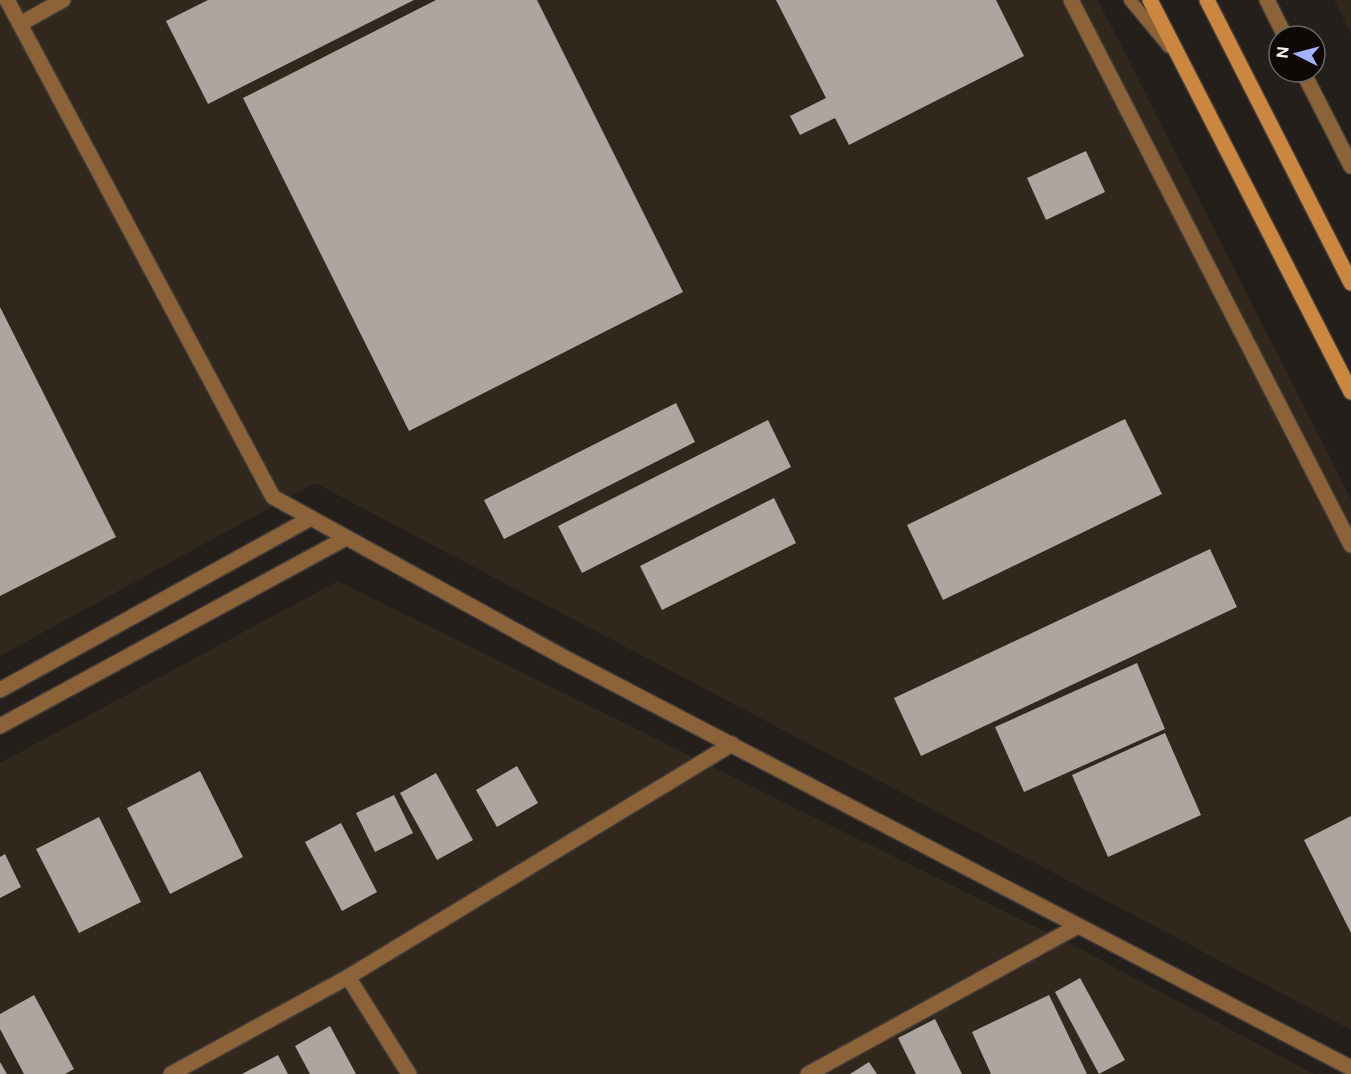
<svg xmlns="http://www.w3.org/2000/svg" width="1351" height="1074" font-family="'DM Sans',sans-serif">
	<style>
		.built { fill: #31271d }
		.building { fill: #ada6a0 }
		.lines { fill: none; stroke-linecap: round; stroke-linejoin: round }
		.lane-casing { stroke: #413c38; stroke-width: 15 }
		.street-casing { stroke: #413c38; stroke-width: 18 }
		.secondary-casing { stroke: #413c38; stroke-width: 18 }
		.lane { stroke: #8c6239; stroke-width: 12 }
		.street { stroke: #8c6239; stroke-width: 15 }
		.secondary { stroke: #cb8640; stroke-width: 15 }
	</style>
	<rect width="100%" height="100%" fill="#241f1a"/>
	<g class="built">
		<path d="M 0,0 L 1098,0 L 1351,499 L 1351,1030 L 315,483 L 0,656 Z"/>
		<path d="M 1334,0 L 1351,0 L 1351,34 Z"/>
		<path d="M 338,581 L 1086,952 L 1314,1074 L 0,1074 L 0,763 Z"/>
	</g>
	<g class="building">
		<path d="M 208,0 L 414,0 L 208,104 L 166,21 Z"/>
		<path d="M 436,0 L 537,0 L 683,292 L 409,431 L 243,98 Z"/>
		<path d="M 776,0 L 996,0 L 1024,56 L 849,145 L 835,118 L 800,135 L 790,116 L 826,98 Z"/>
		<path d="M 1086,151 L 1105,192 L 1046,220 L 1027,178 Z"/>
		<path d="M 0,307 L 116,537 L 0,596 Z"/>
		<path d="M 676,403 L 695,442 L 504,539 L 484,500 Z"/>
		<path d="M 1125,419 L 1162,494 L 943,600 L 907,525 Z"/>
		<path d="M 768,420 L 791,467 L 582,573 L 558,526 Z"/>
		<path d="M 774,498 L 796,543 L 662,610 L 640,566 Z"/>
		<path d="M 1210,549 L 1237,607 L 921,756 L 894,698 Z"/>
		<path d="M 1137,663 L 1165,729 L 1024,792 L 995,727 Z"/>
		<path d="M 1165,733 L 1201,815 L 1108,857 L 1072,775 Z"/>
		<path d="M 517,766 L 538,803 L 497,827 L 476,790 Z"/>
		<path d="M 200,771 L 243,857 L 170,894 L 127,808 Z"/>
		<path d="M 436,773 L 473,840 L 437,860 L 400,793 Z"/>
		<path d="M 394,795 L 413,833 L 375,852 L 356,813 Z"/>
		<path d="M 1351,816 L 1351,933 L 1304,840 Z"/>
		<path d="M 99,817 L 141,902 L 79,933 L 36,849 Z"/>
		<path d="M 341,823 L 377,892 L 342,911 L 305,842 Z"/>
		<path d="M 5,854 L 21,887 L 0,898 L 0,857 Z"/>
		<path d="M 1080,978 L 1125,1060 L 1099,1074 L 1055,992 Z"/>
		<path d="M 34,995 L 74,1069 L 65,1074 L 24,1074 L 0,1029 L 0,1014 Z"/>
		<path d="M 1049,995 L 1087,1074 L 991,1074 L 972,1032 Z"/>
		<path d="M 935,1019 L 962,1074 L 916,1074 L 898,1038 Z"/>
		<path d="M 330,1026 L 356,1074 L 310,1074 L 295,1046 Z"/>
		<path d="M 278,1055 L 288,1074 L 242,1074 Z"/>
		<path d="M 0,1062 L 7,1074 L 0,1074 Z"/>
		<path d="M 869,1062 L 877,1074 L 850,1074 Z"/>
	</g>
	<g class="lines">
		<g class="lane-casing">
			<path id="lane" d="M 1130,0 L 1169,47"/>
		</g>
		<g class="street-casing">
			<g id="street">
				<path d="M 7,0 L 273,497 L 565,658 L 1351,1068"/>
				<path d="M 1071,0 L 1351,545"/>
				<path d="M 1267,0 L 1285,36"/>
				<path d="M 20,24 L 63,0"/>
				<path d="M 1303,72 L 1351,166"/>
				<path d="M 0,690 L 311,518"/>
				<path d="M 0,726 L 346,538"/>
				<path d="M 348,977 L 409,1074"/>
				<path d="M 171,1074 L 348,977 L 732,744"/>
				<path d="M 808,1074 L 1078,926"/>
			</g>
		</g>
		<g class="secondary-casing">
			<g id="secondary">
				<path d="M 1150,0 L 1351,392"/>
				<path d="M 1207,0 L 1351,283"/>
			</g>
		</g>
		<use href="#lane" class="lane"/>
		<use href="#street" class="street"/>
		<use href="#secondary" class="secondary"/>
	</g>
	<g transform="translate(1297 54) rotate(276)"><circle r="28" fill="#0c0907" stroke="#696663" stroke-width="1.5"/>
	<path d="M0-4.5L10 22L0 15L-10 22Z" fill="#a2b2fd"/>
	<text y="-9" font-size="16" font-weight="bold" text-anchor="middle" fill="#f5f1ee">N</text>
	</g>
</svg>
